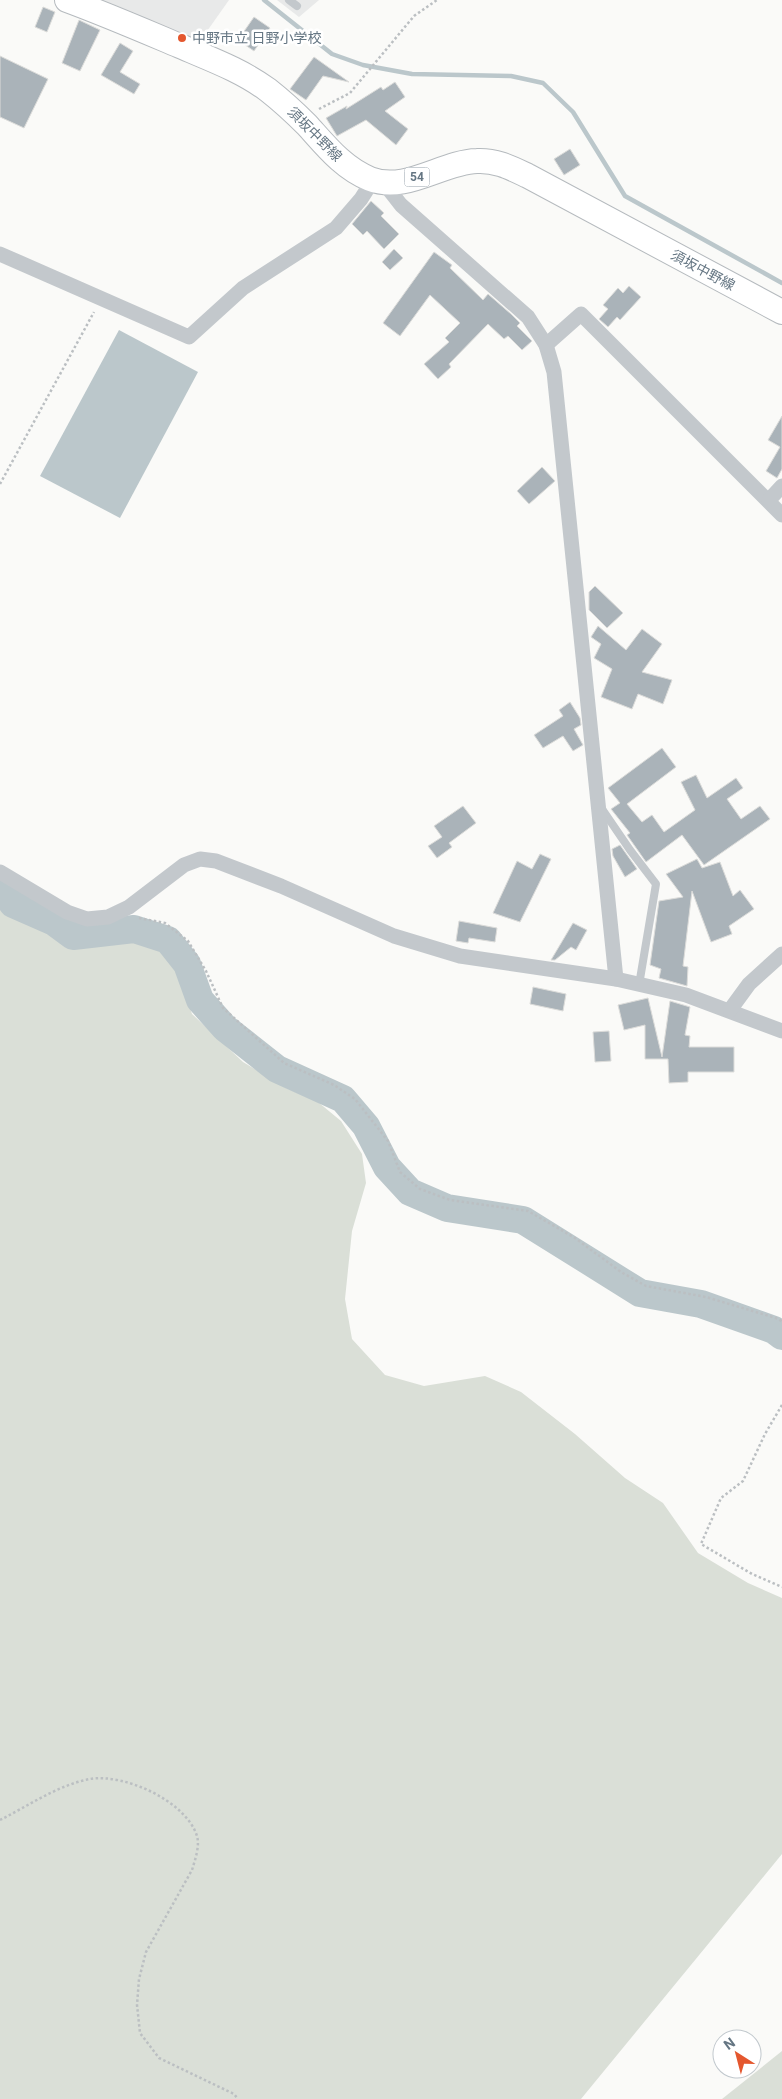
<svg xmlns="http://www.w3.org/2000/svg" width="782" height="2099" font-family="Roboto,'Noto Sans JP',sans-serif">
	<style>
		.built { fill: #e8e9e9 }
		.green { fill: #dadfd7 }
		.water { fill: #bbc7cb }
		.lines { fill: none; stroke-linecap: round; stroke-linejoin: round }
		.stream { stroke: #bbc7cb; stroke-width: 4.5 }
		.river { stroke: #bbc7cb; stroke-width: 28 }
		.building { fill: #aab3b9; stroke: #dcdcda }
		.primary-casing { stroke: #b5babe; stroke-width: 26 }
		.path { stroke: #bbbfc2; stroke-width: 2.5; stroke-dasharray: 2.5 2.5; stroke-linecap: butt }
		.service { stroke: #c3c8cc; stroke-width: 8 }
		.minor { stroke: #c3c8cc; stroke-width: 15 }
		.primary { stroke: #fff; stroke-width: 24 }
		.poi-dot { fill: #e4572e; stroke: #fff; stroke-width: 2 }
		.labels { text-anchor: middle; stroke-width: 5; stroke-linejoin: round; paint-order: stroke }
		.shield { fill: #fff; stroke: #939fa8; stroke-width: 1 }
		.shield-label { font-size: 12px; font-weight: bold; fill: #657683 }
		.poi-label { font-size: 14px; fill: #657683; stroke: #fff; text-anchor: start }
		.street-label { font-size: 14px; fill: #657683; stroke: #fff }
	</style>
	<rect width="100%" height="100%" fill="#fafaf8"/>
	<g class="built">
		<path d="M 67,0 L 229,0 L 193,51 Z"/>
		<path d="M 277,0 L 319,0 L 299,17 Z"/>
	</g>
	<g class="green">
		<path d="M 0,904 L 4,905 C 25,918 48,929 68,944 L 134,941 L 161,946 L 177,969 L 192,1014 L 243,1062 L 286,1088 L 318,1102 L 341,1121 L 362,1154 L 366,1183 L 352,1231 L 345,1299 L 352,1339 L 385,1375 L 424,1386 L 485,1376 L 521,1392 L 575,1434 L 625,1478 L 663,1503 L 698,1553 L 748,1583 L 782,1598 L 782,1854 L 581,2099 L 0,2099 Z"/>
		<path d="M 782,2051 L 782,2099 L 722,2099 Z"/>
	</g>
	<path class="water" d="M 119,330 L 198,372 L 120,518 L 40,476 Z"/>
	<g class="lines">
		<path class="stream" d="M 264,0 L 332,54 L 363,65 L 412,74 L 511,76 L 543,83 L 573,112 L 625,196 L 782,283"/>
		<path class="river" d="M 0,886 L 13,904 L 54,922 L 73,936 L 134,929 L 168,940 L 187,964 L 200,1000 L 225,1028 L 277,1069 L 343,1099 L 366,1126 L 387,1167 L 410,1192 L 447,1208 L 523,1220 L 640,1293 L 701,1304 L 774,1330 L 782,1336"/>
	</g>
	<g class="building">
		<path d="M 43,7 L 55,12 L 47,32 L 35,27 Z"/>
		<path d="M 254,17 L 270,28 L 254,51 L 238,40 Z"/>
		<path d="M 79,20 L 100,30 L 80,71 L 62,63 Z"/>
		<path d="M 120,43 L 133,51 L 120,72 L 140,84 L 134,94 L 101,75 Z"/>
		<path d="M 0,56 L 48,79 L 24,128 L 0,117 Z"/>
		<path d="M 314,57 L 349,82 L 323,76 L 306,100 L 290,89 Z"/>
		<path d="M 395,82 L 405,97 L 385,111 L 408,129 L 396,145 L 366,120 L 337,136 L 326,118 L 347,106 L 346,109 L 381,87 L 383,90 Z"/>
		<path d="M 570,149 L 580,165 L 564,175 L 554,159 Z"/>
		<path d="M 371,201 L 384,213 L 381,216 L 399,234 L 384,249 L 367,231 L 363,235 L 352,224 Z"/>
		<path d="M 394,249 L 403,258 L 390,270 L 382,262 Z"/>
		<path d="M 434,252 L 452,265 L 450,268 L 483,300 L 488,294 L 511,314 L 520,323 L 517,326 L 532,341 L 522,350 L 508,336 L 504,339 L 488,324 L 449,364 L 451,367 L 438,379 L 424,364 L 449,342 L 445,338 L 460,323 L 430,295 L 400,336 L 383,323 Z"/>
		<path d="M 629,286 L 641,297 L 620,320 L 617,317 L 608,327 L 599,319 L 608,309 L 603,305 L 618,288 L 623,293 Z"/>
		<path d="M 782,416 L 782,469 L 777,478 L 766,471 L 780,447 L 768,440 Z"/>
		<path d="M 542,467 L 555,481 L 529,504 L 517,491 Z"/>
		<path d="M 595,586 L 623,613 L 607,628 L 589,610 L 589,592 Z"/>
		<path d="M 598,626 L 626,650 L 642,629 L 662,644 L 642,672 L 672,680 L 663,704 L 638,694 L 632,709 L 601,697 L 612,669 L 594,658 L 601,644 L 591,637 Z"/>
		<path d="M 570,702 L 580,718 L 581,725 L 574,729 L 583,745 L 573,751 L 563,736 L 543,748 L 534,735 L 563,716 L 559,710 Z"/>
		<path d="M 662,748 L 676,767 L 627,804 L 642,822 L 652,815 L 664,832 L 695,810 L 681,782 L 696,775 L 707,798 L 736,778 L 743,788 L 727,799 L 741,819 L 760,806 L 770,819 L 704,865 L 682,835 L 646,862 L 627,835 L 630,833 L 611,809 L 620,803 L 608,788 Z"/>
		<path d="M 463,806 L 476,823 L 449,843 L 452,847 L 437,858 L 428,846 L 442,837 L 434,826 Z"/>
		<path d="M 620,845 L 637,869 L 625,877 L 613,856 L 612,849 Z"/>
		<path d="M 540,854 L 551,859 L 520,922 L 493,913 L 517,861 L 532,869 Z"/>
		<path d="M 697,859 L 702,868 L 720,862 L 733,896 L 740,890 L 754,909 L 729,926 L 732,934 L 711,942 L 692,891 L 683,966 L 688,967 L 687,986 L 659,978 L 661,969 L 650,965 L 659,901 L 683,897 L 666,874 Z"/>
		<path d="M 459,921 L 497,928 L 495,942 L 469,938 L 468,943 L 456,941 Z"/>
		<path d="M 573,923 L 587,930 L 576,950 L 571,947 L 555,960 L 551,960 Z"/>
		<path d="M 533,987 L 566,994 L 563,1011 L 530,1004 Z"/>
		<path d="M 648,998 L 662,1057 L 670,1001 L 690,1007 L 685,1035 L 690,1036 L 689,1047 L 734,1047 L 734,1072 L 688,1072 L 688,1082 L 669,1083 L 668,1059 L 645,1059 L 645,1025 L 624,1030 L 618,1005 Z"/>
		<path d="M 609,1031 L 611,1061 L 595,1062 L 593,1032 Z"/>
	</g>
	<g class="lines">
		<g class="primary-casing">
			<path id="primary" d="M 67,0 C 105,14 142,30 180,46 C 210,59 241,70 268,90 C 282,101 295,113 307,125 C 326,146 343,168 370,179 C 406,193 442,162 477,161 C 496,160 511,168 528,176 L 782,312"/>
		</g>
		<g class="path">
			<path d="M 319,109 L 350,93 L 414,16 L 437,0"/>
			<path d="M 0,484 L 94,312"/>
			<path d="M 139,918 L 165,923 L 188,941 L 206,971 L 223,1008 L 284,1063 L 334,1085 L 355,1099 L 388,1141 L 400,1172 L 420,1189 L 450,1200 L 528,1211 L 575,1238 L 621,1272 L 646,1286 L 706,1297 L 779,1319 L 782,1322"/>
			<path d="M 782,1405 L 765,1434 L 743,1481 L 721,1498 L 701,1544 L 752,1574 L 782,1587"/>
			<path d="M 0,1820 C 28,1806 58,1785 90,1779 C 124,1773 186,1801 197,1836 C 200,1846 195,1860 192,1870 L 146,1952 L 139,1979 L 137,2005 L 140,2033 L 159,2058 L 234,2094 L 238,2099"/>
		</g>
		<g class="service">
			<path d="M 289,0 L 297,6"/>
			<path d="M 602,809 L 630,850 L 656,884 L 639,985"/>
		</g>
		<g class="minor">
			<path d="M 383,182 L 401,205 L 528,317 L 546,345 L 554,372 L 616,979"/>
			<path d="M 0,254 L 189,337 L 243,288 L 336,228 L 361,199 L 373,180"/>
			<path d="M 546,345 L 581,314 L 782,515"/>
			<path d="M 769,500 L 782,486"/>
			<path d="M 0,872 L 67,912 L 87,919 L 108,917 L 129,907 L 184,865 L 200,859 L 216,861 L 281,886 L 394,936 L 460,956 L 616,979 L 686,995 L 782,1031"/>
			<path d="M 730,1010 L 749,984 L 782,954"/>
		</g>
		<use href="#primary" class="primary"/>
	</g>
	<circle class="poi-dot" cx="182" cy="38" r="5"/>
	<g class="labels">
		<rect class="shield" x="404.5" y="167.5" width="25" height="19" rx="4"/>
		<g class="shield-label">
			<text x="417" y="181">54</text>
		</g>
		<g class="poi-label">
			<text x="192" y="43">中野市立 日野小学校</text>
		</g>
		<g class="street-label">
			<text transform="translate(315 134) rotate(45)" y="5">須坂中野線</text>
			<text transform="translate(703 270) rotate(28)" y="5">須坂中野線</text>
		</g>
	</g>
	<g transform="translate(737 2054) rotate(324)"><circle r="24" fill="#ffffff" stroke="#c1c8cd"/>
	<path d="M0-4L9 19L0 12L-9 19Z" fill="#e4572e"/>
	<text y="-8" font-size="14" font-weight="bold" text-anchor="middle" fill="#657683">N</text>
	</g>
</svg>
